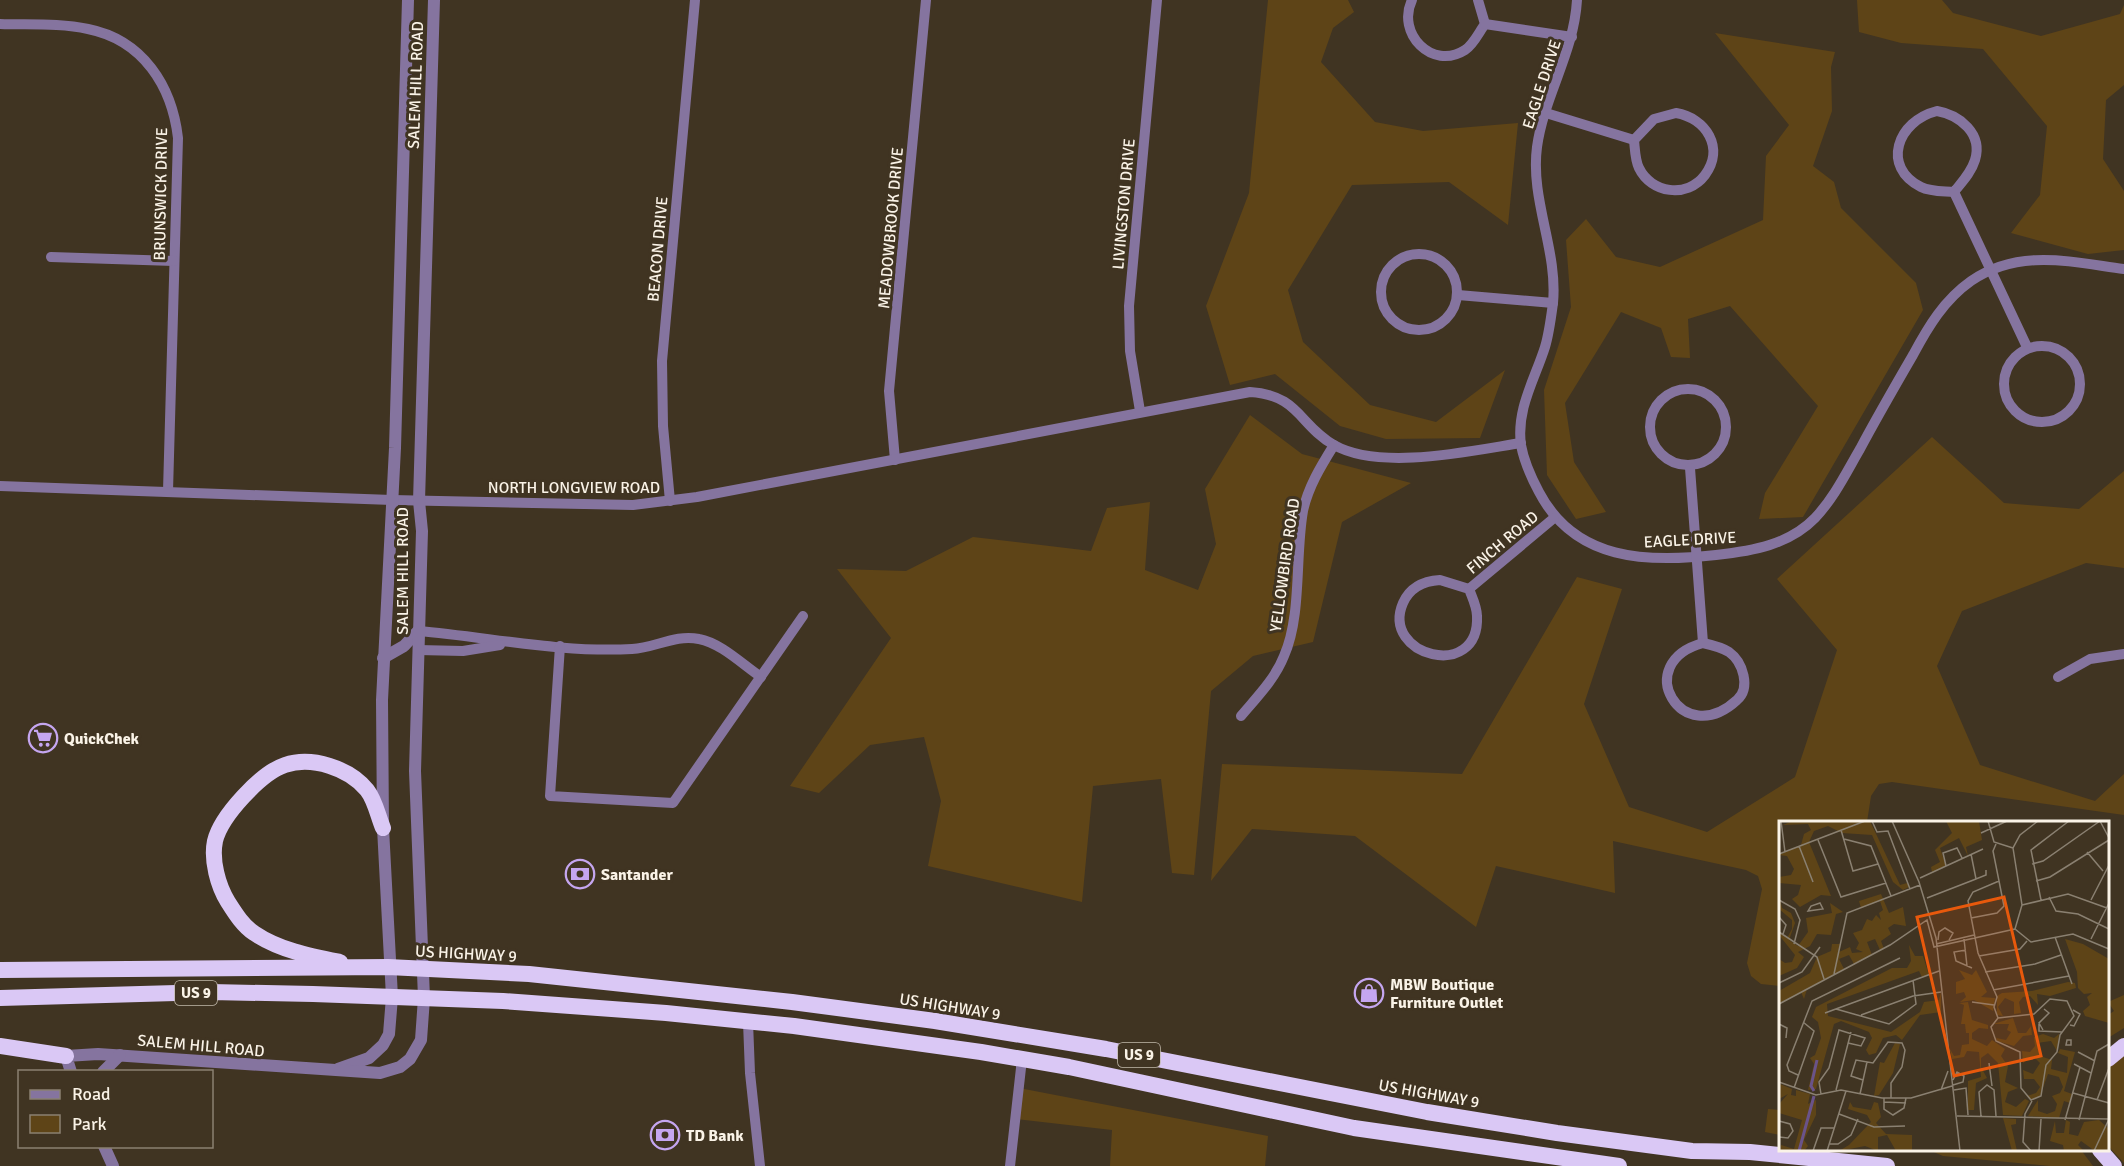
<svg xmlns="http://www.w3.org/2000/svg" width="2124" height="1166" font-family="Signika,sans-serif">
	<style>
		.green { fill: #5e4417 }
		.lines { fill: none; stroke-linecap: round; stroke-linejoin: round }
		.minor { stroke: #85749f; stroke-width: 10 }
		.tertiary { stroke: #85749f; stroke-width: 12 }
		.trunk { stroke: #dac8f5; stroke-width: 16 }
		.labels { text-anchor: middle; stroke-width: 6; stroke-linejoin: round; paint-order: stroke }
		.shield { fill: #403422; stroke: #c2baac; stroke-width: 1.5 }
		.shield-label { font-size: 15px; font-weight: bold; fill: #faf3e7 }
		.street-label { font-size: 16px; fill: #faf3e7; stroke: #403422 }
		.poi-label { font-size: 16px; font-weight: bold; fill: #faf3e7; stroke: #403422; text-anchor: start }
		.inset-river { fill: none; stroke: #6a5389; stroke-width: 3 }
		.inset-road { fill: none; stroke: #8a8071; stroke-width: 1.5 }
		.view { fill: #e8590c; fill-opacity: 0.15; stroke: #e8590c; stroke-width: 3 }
		.inset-edge { fill: none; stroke: #faf3e7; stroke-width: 3 }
	</style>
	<rect width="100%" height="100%" fill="#403422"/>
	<g class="green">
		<path d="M 1268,0 L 1348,0 L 1354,12 L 1333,28 L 1321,62 L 1375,122 L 1423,131 L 1518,123 L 1508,225 L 1449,182 L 1352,185 L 1288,290 L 1303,342 L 1370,405 L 1436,422 L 1505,370 L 1480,438 L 1386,439 L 1340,426 L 1275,374 L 1230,385 L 1206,306 L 1249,193 Z"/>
		<path d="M 1857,0 L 1942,0 L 1953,13 L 2041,36 L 2120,14 L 2124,5 L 2124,85 L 2106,100 L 2103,159 L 2124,191 L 2124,250 L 2088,254 L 2011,233 L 2040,195 L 2047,126 L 1983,49 L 1901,43 L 1859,32 Z"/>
		<path d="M 1715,33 L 1835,52 L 1831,67 L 1832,111 L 1813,166 L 1834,182 L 1841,208 L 1916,283 L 1923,310 L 1803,517 L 1759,519 L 1765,493 L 1818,406 L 1730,306 L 1688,319 L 1690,358 L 1671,357 L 1661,328 L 1621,312 L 1565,403 L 1574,462 L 1606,512 L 1576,519 L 1547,475 L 1544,390 L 1571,307 L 1566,240 L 1586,219 L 1616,257 L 1660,267 L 1763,220 L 1766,156 L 1789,125 Z"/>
		<path d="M 1250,415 L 1302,454 L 1411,483 L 1342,522 L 1313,642 L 1253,656 L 1211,691 L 1194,875 L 1172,873 L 1161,779 L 1093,786 L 1082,902 L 928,866 L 941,801 L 924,737 L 870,745 L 819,793 L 790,786 L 891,638 L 837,569 L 906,571 L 973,537 L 1091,551 L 1107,508 L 1150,502 L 1145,570 L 1198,590 L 1216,544 L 1205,489 Z"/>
		<path d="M 1932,437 L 2004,503 L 2079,509 L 2124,471 L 2124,568 L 2086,563 L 1962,611 L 1937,666 L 1980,765 L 2095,801 L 2124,774 L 2124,815 L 1892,782 L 1879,784 L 1871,796 L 1867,822 L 1780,822 L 1780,986 L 1761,984 L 1751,976 L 1747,963 L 1762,889 L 1758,876 L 1746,870 L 1613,841 L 1615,893 L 1496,866 L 1476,927 L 1355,836 L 1252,829 L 1211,881 L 1222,764 L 1462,774 L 1577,577 L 1622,589 L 1584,704 L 1629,807 L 1707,832 L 1795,777 L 1837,650 L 1777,579 Z"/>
		<path d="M 2124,995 L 2124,1028 L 2108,1038 L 2108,1015 L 2114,1011 L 2108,1002 Z"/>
		<path d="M 2124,1053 L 2124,1163 L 2108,1146 L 2108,1069 Z"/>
		<path d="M 1019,1088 L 1268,1136 L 1265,1166 L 1110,1166 L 1112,1130 L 1016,1119 Z"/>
		<path d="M 1768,1109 L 1780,1110 L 1780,1135 L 1765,1132 Z"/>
		<path d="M 1929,1150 L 2081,1150 L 2093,1166 L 2050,1166 L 1943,1156 Z"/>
	</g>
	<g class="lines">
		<g class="minor">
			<path d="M 1412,0 C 1396,33 1432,71 1465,50 C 1474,44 1479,32 1485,24 L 1478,0"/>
			<path d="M 1577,0 C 1574,53 1544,96 1537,147 C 1530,200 1558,250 1553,303 C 1551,318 1549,334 1545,347 C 1535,379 1516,409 1521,445 C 1524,462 1531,477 1539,492 C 1575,561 1647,563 1716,555 C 1752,551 1789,545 1815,518 C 1834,498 1846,473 1860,449 C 1877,417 1895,386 1913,355 C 1928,327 1944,300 1971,281 C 2019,248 2071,262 2124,269"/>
			<path d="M 0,24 C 29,25 60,23 88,29 C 143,40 172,86 178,138 L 168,491"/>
			<path d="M 1485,24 L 1572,37"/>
			<path d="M 1937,111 C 1960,115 1983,134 1975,160 C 1971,173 1962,182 1954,192 C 1944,191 1931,192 1921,187 C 1881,167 1897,121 1937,111 Z"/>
			<path d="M 1546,113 L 1634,140"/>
			<path d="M 1676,113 C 1706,118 1725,148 1705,175 C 1687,199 1651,193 1639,168 C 1635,160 1635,149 1634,140 L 1654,119 Z"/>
			<path d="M 1954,192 L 2027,347"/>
			<circle cx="1419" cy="292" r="38"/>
			<path d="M 51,257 L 174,261"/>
			<path d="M 1458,295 L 1553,303"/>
			<circle cx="2042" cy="384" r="38"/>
			<circle cx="1688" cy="427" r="38"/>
			<path d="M 1140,411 L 1130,351 L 1129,306 L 1157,0"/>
			<path d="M 895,460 L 889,391 L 926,0"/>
			<path d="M 1690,468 L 1703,643"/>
			<path d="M 0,486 L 392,500 L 633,505 L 697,497 L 1250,392 C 1299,395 1299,425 1334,445 C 1380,471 1470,451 1521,443"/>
			<path d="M 670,501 L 663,426 L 662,361 L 695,0"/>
			<path d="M 1440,580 L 1469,589 C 1472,597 1477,607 1477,616 C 1480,682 1380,656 1403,603 C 1410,587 1424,581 1440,580 Z"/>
			<path d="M 1469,589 L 1554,518"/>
			<path d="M 418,631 C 489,637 560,653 632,649 C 655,648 675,634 699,639 C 721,643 743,665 761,677"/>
			<path d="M 1703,643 C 1712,645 1721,647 1729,652 C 1743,662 1751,688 1737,700 C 1682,751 1630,663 1703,643 Z"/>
			<path d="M 560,646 L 550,796 L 673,803 L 803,616"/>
			<path d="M 418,650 L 463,651 L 500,645"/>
			<path d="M 2058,677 L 2090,659 L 2124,654"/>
			<path d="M 1241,716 C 1257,697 1275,679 1284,656 C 1302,616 1295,555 1303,511 C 1308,487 1321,466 1334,445"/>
			<path d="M 748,1022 L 750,1073 L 760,1166"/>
			<path d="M 1010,1166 L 1022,1059"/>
		</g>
		<g class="tertiary">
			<path d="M 383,658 L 404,646 L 418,631"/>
			<path d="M 338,1069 L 369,1058 L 383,1045 L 389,1034 L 392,997 L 383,828 L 382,700 L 395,448 L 408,0"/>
			<path d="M 71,1072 L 66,1056 L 98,1054 L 380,1073 L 400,1067 L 410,1059 L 421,1040 L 424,998 L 415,771 L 422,531 L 419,501 L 434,0"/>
			<path d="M 103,1072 L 120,1055"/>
			<path d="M 104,1146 L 113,1166"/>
		</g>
		<g class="trunk">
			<path d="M 340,962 C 310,956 279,950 254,933 C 243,926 235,913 228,902 C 218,886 211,860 215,841 C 221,816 261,773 285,765 C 312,756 349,768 367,790 C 375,800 378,816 383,828"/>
			<path d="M 0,970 L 388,967 L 529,974 L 792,1002 L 935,1021 L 1106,1049 L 1427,1112 L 1557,1133 L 1692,1151 L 1750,1152 L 1887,1166"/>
			<path d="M 0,998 L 211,992 L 313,994 L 503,1001 L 666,1013 L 794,1026 L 981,1052 L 1069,1067 L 1354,1128 L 1619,1166"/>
			<path d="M 0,1046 L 66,1056"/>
			<path d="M 2108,1059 L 2124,1046"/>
			<path d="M 2100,1150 L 2114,1166"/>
		</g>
	</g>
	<defs>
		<g id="supermarket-ring" transform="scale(1.5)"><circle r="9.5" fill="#403422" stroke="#c5a6f0" stroke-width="1.5"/><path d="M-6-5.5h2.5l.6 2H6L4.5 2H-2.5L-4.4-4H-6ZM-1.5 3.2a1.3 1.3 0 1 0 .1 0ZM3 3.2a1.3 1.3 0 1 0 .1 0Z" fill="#c5a6f0"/></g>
		<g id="bank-ring" transform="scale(1.5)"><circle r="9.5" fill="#403422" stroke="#c5a6f0" stroke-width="1.5"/><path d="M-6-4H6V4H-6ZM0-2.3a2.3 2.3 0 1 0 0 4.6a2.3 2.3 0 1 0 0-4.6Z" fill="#c5a6f0"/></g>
		<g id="shop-ring" transform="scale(1.5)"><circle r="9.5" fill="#403422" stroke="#c5a6f0" stroke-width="1.5"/><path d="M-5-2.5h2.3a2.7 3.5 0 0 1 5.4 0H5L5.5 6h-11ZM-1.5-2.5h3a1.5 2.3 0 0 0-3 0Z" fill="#c5a6f0"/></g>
	</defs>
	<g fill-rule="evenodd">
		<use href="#supermarket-ring" x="43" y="738"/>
		<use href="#bank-ring" x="580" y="874"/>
		<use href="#shop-ring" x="1369" y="993"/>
		<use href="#bank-ring" x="665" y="1135"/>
	</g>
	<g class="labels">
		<g class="shield">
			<rect x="175" y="981" width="42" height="24" rx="4.5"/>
			<rect x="1118" y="1043" width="42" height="24" rx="4.5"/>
		</g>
		<g class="shield-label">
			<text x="196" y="998">US 9</text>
			<text x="1139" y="1060">US 9</text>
		</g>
		<g class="street-label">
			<text transform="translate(1541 84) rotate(-72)" y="6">EAGLE DRIVE</text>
			<text transform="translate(415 85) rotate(-88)" y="6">SALEM HILL ROAD</text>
			<text transform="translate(160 194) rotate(-89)" y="6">BRUNSWICK DRIVE</text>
			<text transform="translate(1123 204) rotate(-85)" y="6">LIVINGSTON DRIVE</text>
			<text transform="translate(890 228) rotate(-85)" y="6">MEADOWBROOK DRIVE</text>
			<text transform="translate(657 249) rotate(-85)" y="6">BEACON DRIVE</text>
			<text x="574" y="493">NORTH LONGVIEW ROAD</text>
			<text transform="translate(1690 539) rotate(-3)" y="6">EAGLE DRIVE</text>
			<text transform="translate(1502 542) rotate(-40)" y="6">FINCH ROAD</text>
			<text transform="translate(1284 565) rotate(-82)" y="6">YELLOWBIRD ROAD</text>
			<text transform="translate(402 571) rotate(-90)" y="6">SALEM HILL ROAD</text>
			<text transform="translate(466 953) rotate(3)" y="6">US HIGHWAY 9</text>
			<text transform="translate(950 1006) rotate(9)" y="6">US HIGHWAY 9</text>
			<text transform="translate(201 1045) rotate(5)" y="6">SALEM HILL ROAD</text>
			<text transform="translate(1429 1093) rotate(10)" y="6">US HIGHWAY 9</text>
		</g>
		<g class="poi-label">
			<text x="64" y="744">QuickChek</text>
			<text x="601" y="880">Santander</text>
			<text x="1390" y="990">MBW Boutique<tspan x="1390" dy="18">Furniture Outlet</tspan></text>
			<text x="686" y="1141">TD Bank</text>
		</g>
	</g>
	<g transform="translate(1779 821)">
		<rect width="330" height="330" fill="#403422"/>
		<path d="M 91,0 L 121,64 L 128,62 L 130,66 L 124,69 L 114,61 L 93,14 L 63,12 L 49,5 L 35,10 L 30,21 L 52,75 L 42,74 L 21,86 L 13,78 L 19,74 L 22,64 L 0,62 L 0,56 L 12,54 L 15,48 L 8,35 L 0,34 L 22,24 L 25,13 L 32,9 L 29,3 L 4,4 L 13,0 ZM 167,0 L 200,0 L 203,19 L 187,26 L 189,35 L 180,17 L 161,27 L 167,45 L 153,51 L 152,46 L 161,41 L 156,29 L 173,12 ZM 102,73 L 110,92 L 124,86 L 127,105 L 115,103 L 109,107 L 112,113 L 102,120 L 105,128 L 101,129 L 96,118 L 88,121 L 93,134 L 75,143 L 70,134 L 60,138 L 65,148 L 28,168 L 25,178 L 22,171 L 0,183 L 0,170 L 31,152 L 38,136 L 52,130 L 53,123 L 61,123 L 60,131 L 71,126 L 73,132 L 84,131 L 77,128 L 80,122 L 74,112 L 83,109 L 88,98 L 93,100 L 97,94 L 102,99 L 100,92 L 104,89 L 101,80 L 82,87 L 80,80 ZM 0,74 L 3,87 L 12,92 L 16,102 L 10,119 L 19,125 L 29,111 L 27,97 L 53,92 L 51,82 L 64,91 L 57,93 L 52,114 L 38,113 L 31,125 L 19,131 L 25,136 L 18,147 L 0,155 L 0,138 L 6,142 L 13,141 L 16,134 L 0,114 L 0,111 L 8,117 L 13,108 L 13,99 L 0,88 ZM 286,118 L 304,123 L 330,138 L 330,202 L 306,195 L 304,190 L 311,184 L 308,176 L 313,172 L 305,173 L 299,167 L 298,151 ZM 130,124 L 136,135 L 144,135 L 150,154 L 143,156 L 140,150 L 48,183 L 49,195 L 112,211 L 141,191 L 145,181 L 160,179 L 162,171 L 162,191 L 141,194 L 123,219 L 117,214 L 104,217 L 97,232 L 90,234 L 87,229 L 93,217 L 90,211 L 62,200 L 55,203 L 37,268 L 29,269 L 35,243 L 31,237 L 36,234 L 42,217 L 39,201 L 33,196 L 37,186 L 113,147 L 128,147 L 132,140 ZM 180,149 L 193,154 L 197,149 L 208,171 L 202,176 L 216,177 L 214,190 L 195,179 L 181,181 L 187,176 L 185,171 L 177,173 L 177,161 L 186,158 ZM 289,161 L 296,162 L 297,167 L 271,175 L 258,173 L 259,184 L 251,175 L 244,176 L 240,181 L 242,192 L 235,193 L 235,181 L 226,177 L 219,186 L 224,195 L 218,194 L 218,175 L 223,172 L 253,170 ZM 189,181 L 193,199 L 209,204 L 209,208 L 200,207 L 193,212 L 193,218 L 208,225 L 213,219 L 226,228 L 222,235 L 229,245 L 226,261 L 239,267 L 229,271 L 226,281 L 237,286 L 246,278 L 250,280 L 243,295 L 224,294 L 219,242 L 209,232 L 202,237 L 202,246 L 208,257 L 197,262 L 195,289 L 189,289 L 189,260 L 202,256 L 200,231 L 188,230 L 185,236 L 173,238 L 171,228 L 175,235 L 181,234 L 183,224 L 190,223 L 190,212 L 187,212 L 186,203 L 182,203 L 185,184 L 180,182 ZM 234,197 L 239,212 L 247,212 L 252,205 L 253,214 L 244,215 L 235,225 L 218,220 L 217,217 L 227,219 L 232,211 L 228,209 L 230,203 L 214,203 ZM 264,213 L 275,217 L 280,213 L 278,230 L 272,220 L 258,222 L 261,235 L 273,239 L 272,248 L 288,252 L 289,236 L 279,232 L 281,228 L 296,231 L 285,270 L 293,273 L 291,282 L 285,280 L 280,297 L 249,295 L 259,279 L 259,290 L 268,293 L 276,290 L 278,283 L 273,275 L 281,272 L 284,266 L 280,256 L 269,253 L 261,275 L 252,279 L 248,275 L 257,272 L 261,266 L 255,258 L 245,258 L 244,249 L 254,253 L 261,242 L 254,235 L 244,242 L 243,230 L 251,231 L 256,225 L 255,216 ZM 116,222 L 121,223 L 114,252 L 100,274 L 95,275 L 101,241 L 105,242 ZM 1,263 L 13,268 L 12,274 L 17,275 L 17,269 L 31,273 L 29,283 L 37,279 L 37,294 L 25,319 L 29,325 L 25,330 L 0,330 L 2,324 L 15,328 L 23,299 L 0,292 L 0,283 L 9,273 L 0,278 ZM 71,281 L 74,286 L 92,289 L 95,281 L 99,282 L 102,296 L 97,302 L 107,313 L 133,314 L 133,330 L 117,330 L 108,314 L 99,316 L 99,330 L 86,325 L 60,330 L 70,324 L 92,301 L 88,294 L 69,288 ZM 224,297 L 237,298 L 237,303 L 232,304 L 238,330 L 233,330 ZM 287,299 L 291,301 L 290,313 L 299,315 L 305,301 L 320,299 L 330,308 L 330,330 L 316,330 L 302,320 L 299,324 L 305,330 L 285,330 L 284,324 L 271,320 L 276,300 L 277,312 L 285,312 Z" fill="#5e4417"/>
		<path class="inset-river" d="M 35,270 L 32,265 L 38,239M 20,330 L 35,275"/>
		<path class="inset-road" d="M 2,0 L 6,31M 93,0 L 98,11 L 109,10 L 131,68M 113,0 L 140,61 L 157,117 L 181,330M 209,0 L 215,21 L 234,27M 321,0 L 330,17M 62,9 L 74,50 L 99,43M 202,12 L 228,0M 65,18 L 92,25 L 112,75M 39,19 L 62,76 L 107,62M 20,25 L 34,61M 308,31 L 324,50M 0,33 L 86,0M 192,33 L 197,58 L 207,54 L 207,49M 253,43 L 264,40 L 321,0M 167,45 L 164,32 L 178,27 L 183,37M 141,57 L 204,28M 257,60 L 271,56 L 330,19M 270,76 L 277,90 L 299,93 L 330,108M 148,77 L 197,58M 0,79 L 16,88 L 21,99 L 15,123M 262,79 L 252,29 L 290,0M 312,79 L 330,44M 41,82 L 44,88 L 29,90 L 32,85 ZM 243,84 L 289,73 L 328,87M 0,96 L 7,104 L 4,113M 192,97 L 218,92 L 225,85 L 214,30 L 217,23M 236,108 L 243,84 L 234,27 L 241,14 L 259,0M 236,108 L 252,121 L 294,113 L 330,128M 0,111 L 38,136 L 45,158M 276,116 L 293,163M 185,118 L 188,145M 312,118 L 330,82M 159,119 L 160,111 L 166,107 L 174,112 L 170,119M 157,123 L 195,114M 187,129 L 175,131 L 177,140 L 193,147M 200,135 L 241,128 L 248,120M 206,151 L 256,143 L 282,134M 55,153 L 68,92 L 141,64M 0,162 L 23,151 L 41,126M 214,169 L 290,155M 271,178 L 288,180 L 295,195 L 281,214 L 278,231 L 267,244 L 262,275 L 252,279 L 242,267 L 241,231 L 217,220 L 212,206 L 219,197 L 255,193 ZM 193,181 L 215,184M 0,183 L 111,124 L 148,99 L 155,126 L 236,108M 57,188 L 110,203 L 137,183 L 134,159M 46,192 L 160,150M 82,194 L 134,175 L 162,171M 219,197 L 215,186 L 218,176 L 199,132 L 189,80 L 194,71 L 220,60M 0,203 L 8,207 L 7,217M 260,203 L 260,210 L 283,211M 291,204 L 295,205 L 301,193 L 294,189M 264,209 L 260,202 L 270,192 L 265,188M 292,219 L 292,224 L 287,224 L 288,219 ZM 299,231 L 316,240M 210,242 L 213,265M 295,243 L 312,252M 19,254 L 10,250 L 8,244 L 33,180 L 121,137M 84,259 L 72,255 L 77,239 L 94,242 L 109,221 L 123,222 L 126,229 L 123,246 L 112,262 L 112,277M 174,259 L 178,251 L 185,255 L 184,261 L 174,264M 0,261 L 37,274 L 62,269 L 103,277 L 132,277 L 173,265M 15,267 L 35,210 L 24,201M 57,269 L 72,211M 162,269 L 169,250M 175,269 L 187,267 L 189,294M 294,272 L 330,282M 42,273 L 40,261 L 50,247 L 60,209 L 86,217 L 82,225 L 69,222M 81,273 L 88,241M 105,277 L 105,288 L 114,294 L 125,287 L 127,277M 318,279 L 330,247M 105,281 L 127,282M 60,293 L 95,306 L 126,305M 178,295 L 330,298M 202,295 L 200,271 L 208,264 L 215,269 L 217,295M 286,299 L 301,246M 300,299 L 318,230 L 330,223M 0,300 L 11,303 L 14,310 L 9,317 L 0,316M 50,323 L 59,323 L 72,314 L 79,298M 34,330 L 42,307 L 55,307M 48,330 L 67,270M 252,330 L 244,321 L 246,293 L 253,280M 260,330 L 262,298M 315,330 L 330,298"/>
		<path class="view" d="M 225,76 L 262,235 L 175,255 L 138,96 Z"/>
		<rect width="330" height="330" class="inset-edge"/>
	</g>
	<rect x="18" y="1070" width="195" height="78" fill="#403422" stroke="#8a8071" stroke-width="1.5"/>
	<rect x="30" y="1090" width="30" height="9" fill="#85749f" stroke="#8a8071" stroke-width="1.5"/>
	<text x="72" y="1100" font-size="18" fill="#faf3e7">Road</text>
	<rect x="30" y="1115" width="30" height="18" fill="#5e4417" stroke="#8a8071" stroke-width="1.5"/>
	<text x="72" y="1130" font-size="18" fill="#faf3e7">Park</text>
</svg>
